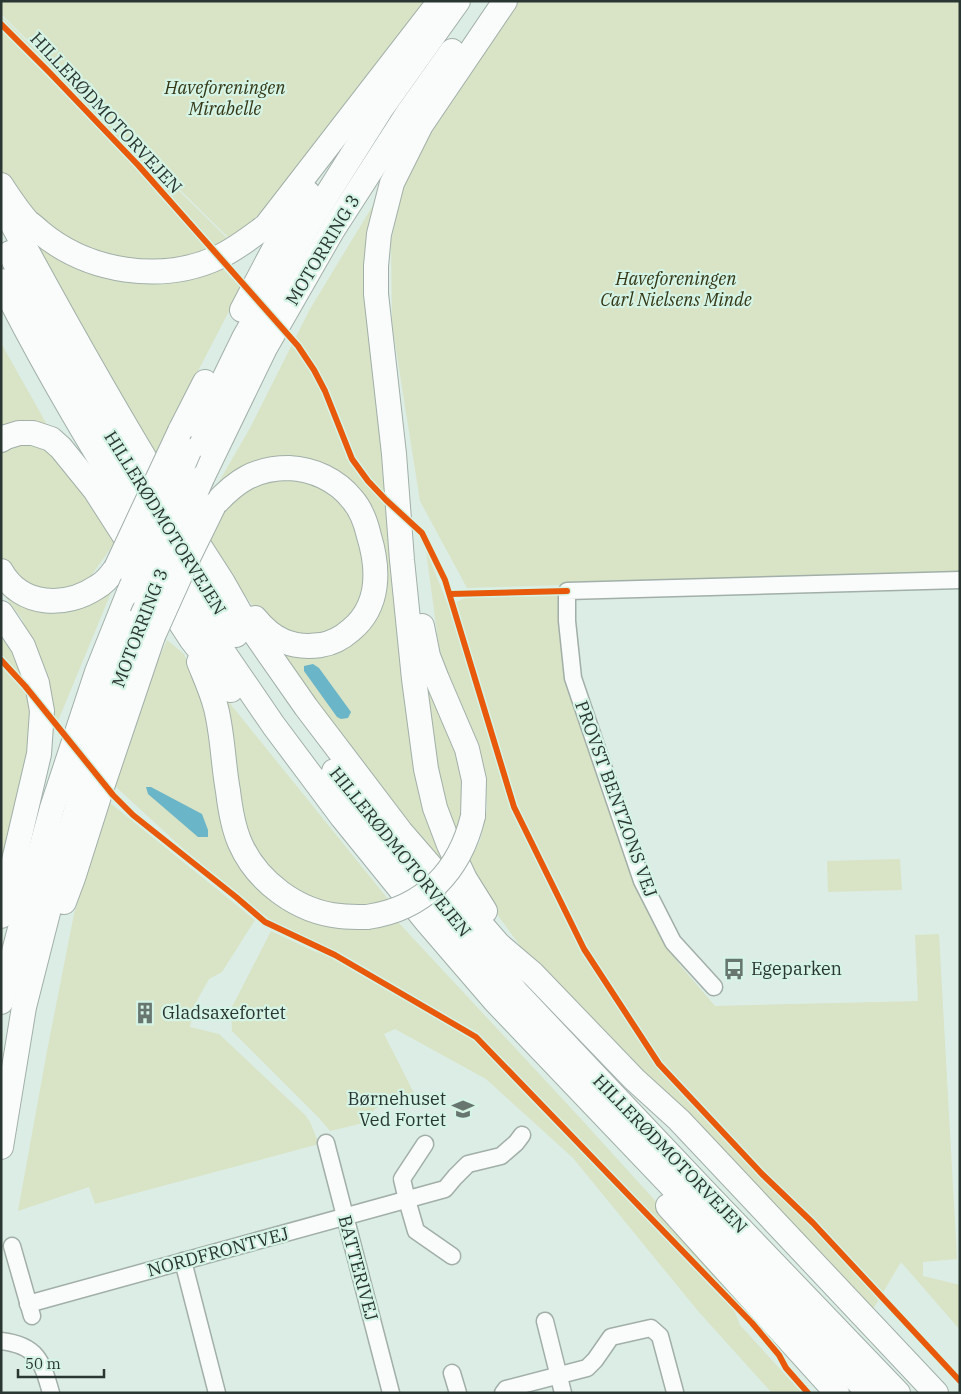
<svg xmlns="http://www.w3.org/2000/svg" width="961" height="1394" font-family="'IBM Plex Serif',serif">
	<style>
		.green { fill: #d9e3c5 }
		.water { fill: #6ab5c8 }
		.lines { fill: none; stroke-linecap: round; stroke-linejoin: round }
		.minor-casing { stroke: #a1afa8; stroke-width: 19 }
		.highway-casing { stroke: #a1afa8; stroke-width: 26 }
		.minor { stroke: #fafcfb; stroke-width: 16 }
		.highway { stroke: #fafcfb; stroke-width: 24 }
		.highway-bridge-casing { stroke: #a1afa8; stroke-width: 26; stroke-linecap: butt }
		.highway-bridge { stroke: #fafcfb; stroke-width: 24 }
		.cycleway-casing { stroke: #d5f4e6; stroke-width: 9 }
		.cycleway { stroke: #e8590c; stroke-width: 6 }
		.labels { text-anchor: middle; stroke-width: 4.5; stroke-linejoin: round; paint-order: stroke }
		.park-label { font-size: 18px; font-style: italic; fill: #353715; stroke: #d5f4e6 }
		.street-label { font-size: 18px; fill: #2a3631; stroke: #d5f4e6 }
		.poi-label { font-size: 18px; fill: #2a3631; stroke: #d5f4e6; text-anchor: start }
	</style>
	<rect width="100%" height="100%" fill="#dcede5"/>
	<g class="green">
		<path d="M 1,1 L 426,1 L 276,195 L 249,225 L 230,239 L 1,14 Z"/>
		<path d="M 519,1 L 960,1 L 960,572 L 467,588 L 420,501 L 392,324 L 391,241 L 406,175 L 431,133 Z"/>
		<path d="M 1,16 L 229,240 L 215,247 L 182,259 L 104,260 L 61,239 L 34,215 L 1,169 Z"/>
		<path d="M 389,179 L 369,285 L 449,861 L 441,871 L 273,644 L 362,633 L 370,509 L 346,476 L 311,460 L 216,487 L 250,428 L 310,309 Z"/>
		<path d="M 31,235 L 75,265 L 222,268 L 241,288 L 154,456 Z"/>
		<path d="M 1,343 L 50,430 L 1,435 Z"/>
		<path d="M 27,440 L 55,450 L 115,542 L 86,583 L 56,593 L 23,584 L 3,561 L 1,556 L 1,448 Z"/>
		<path d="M 307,478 L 333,491 L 355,515 L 369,551 L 364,611 L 316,639 L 287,636 L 262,619 L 207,542 L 229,495 L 251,481 Z"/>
		<path d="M 426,550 L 448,605 L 468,597 L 559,596 L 575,705 L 630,871 L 654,926 L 679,964 L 715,1006 L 918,1001 L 915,935 L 939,934 L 957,1259 L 923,1262 L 923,1276 L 960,1285 L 960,1330 L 901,1262 L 872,1311 L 526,954 L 489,903 L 467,865 L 480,841 L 487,809 L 486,778 L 478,747 L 448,680 L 439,648 Z"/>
		<path d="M 1,580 L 20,597 L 115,583 L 51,738 L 39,670 L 22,619 L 1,591 Z"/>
		<path d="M 1,632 L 23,666 L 34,713 L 30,751 L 1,869 Z"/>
		<path d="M 167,640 L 184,654 L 205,700 L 252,881 L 273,903 L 305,918 L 373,928 L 398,922 L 582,1120 L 719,1271 L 740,1325 L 802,1393 L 772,1393 L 698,1311 L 573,1158 L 486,1079 L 395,1029 L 384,1034 L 416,1097 C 406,1100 383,1103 375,1109 C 371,1113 371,1116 372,1121 L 330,1131 L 320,1119 L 232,1031 L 231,1009 L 271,931 L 322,955 L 267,919 L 179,845 L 115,786 L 139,705 Z"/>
		<path d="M 425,667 L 471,779 L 459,846 L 441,804 Z"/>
		<path d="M 215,685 L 392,904 L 319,909 L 255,866 Z"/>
		<path d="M 109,802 L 255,920 L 222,972 L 209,979 L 195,1004 L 190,1027 L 219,1034 L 305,1115 L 310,1122 L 319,1144 L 95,1204 L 89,1187 L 18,1211 L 47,1051 L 74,914 Z"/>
		<path d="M 900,859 L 902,890 L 828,892 L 827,861 Z"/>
	</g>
	<g class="water">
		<path d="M 313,664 L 319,668 L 351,712 L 348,718 L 341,719 L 337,717 L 304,671 L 304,666 Z"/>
		<path d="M 146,787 L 151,787 L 202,814 L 208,830 L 208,837 L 198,837 L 148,794 Z"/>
	</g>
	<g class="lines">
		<g class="minor-casing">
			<g id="minor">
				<path d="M 714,987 L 673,942 L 642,881 L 573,678 L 567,621 L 567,591 L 960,580"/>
				<path d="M 326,1143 L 391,1393"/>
				<path d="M 425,1144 L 402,1179 L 407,1200 L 416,1231 L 452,1256"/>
				<path d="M 12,1246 L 32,1316"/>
				<path d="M 183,1261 L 217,1393"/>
				<path d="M 28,1304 L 445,1189 L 455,1177 L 468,1164 L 501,1156 L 516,1143 L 522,1135"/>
				<path d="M 545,1321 L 563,1393"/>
				<path d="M 1,1341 C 37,1345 42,1361 51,1393"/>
				<path d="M 452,1373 L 458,1393"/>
				<path d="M 503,1393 L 506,1389 L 587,1368 L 595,1360 L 611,1337 L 651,1328 L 660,1336 L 675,1392"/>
			</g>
		</g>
		<g class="highway-casing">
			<g id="highway">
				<path d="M 1,185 C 9,197 18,211 28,222 C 32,225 36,228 40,232 C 88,272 161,284 219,257 C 236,249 251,237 266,226 L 440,1"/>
				<path d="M 1,203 C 54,302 108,399 167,495"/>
				<path d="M 10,253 L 42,318 L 129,468 L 158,515"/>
				<path d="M 1,281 C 45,369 95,452 147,536"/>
				<path d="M 242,310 L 273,251 L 308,193"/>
				<path d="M 180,431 L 205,382"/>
				<path d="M 1,440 L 6,437 L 19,433 L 33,433 L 51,439 L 61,448 L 95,490 L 138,557"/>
				<path d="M 189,451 L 244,338 L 311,220 L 381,109 L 458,1"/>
				<path d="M 202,478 L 265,348 L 332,231 L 408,113 L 452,51"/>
				<path d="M 214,505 C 236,481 255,468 289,468 C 313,469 337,480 352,499 C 361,509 366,523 369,536 C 379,569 380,606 351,630 C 342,638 333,643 321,645 C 292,649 273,640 255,618"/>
				<path d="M 186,525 L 222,581 L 239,611 L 306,707 L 401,832 L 499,945 L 533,974 L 634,1079 L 679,1120 L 936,1393"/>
				<path d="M 178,546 L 236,635"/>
				<path d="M 167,568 L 185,596 L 274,726 L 342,817 L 427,922 L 495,1001 L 869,1393"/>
				<path d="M 1,571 C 21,607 66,608 97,587 C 105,583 111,575 116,568"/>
				<path d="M 157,587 L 191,639 L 231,690"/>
				<path d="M 1,613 L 23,646 L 37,683 L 42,711 L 39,754 L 1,916"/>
				<path d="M 422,626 L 428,656 L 437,679 L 467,749 L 474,780 L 473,816"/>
				<path d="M 199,662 C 205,677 212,692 216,708 C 223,736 223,764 228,791 C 230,808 233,827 240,843 C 257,882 298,912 340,916 C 349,917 358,917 367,917"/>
				<path d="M 334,771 L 361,806 L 442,908 L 517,993 L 708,1195 L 898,1393"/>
				<path d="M 64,902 L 73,878 L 100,793 L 153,636"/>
				<path d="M 485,911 L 465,879 L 449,845 L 435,808 L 426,769 L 414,679 L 402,560 L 394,454 L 376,294 L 376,266 L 379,234 L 392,183 L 421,125 L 505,1"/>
				<path d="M 1,1002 L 30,890 L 52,808 L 97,672 L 129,592"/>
				<path d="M 1,1147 L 24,1007 L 60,865 L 97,740 L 142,616"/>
				<path d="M 668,1206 L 837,1393"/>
			</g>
		</g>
		<use href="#minor" class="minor"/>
		<use href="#highway" class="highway"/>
		<g class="highway-bridge-casing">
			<g id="highway-bridge">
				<path d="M 116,568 L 180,431"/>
				<path d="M 129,592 L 189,451"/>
				<path d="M 142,616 L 202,478"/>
				<path d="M 153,636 L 188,558 L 214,505"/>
				<path d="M 367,917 C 424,909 460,871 473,816"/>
			</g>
		</g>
		<use href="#highway-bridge" class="highway-bridge"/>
		<g class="cycleway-casing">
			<g id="cycleway">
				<path d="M 1,24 L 49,72 L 138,165 L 298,346 L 314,370 L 325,391 L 352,459 L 368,481 L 386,500 L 422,533 L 445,580 L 514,807 L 584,949 L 659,1064 L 762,1174 L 813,1223 L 960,1381"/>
				<path d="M 450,594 L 567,591"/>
				<path d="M 1,660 L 25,686 L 113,795 L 133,815 L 236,897 L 265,922 L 335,955 L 476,1037 L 752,1323 L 779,1355 L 786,1368 L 808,1393"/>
			</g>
		</g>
		<use href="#cycleway" class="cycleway"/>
	</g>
	<defs>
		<g id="bus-bare" transform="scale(1.725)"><path d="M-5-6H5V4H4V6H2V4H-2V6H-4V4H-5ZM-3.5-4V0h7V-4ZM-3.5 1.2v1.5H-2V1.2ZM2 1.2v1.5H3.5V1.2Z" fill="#687670" stroke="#d5f4e6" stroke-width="2.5" paint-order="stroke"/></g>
		<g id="building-bare" transform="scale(1.725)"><path d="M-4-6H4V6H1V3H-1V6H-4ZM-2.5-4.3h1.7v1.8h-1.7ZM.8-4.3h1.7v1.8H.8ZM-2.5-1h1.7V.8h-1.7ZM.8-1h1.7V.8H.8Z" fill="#687670" stroke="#d5f4e6" stroke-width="2.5" paint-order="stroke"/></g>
		<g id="school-bare" transform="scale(1.725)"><path d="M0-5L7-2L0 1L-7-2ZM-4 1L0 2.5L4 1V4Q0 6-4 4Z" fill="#687670" stroke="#d5f4e6" stroke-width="2.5" paint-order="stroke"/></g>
	</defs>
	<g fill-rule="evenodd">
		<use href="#bus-bare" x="734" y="969"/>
		<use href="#building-bare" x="145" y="1013"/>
		<use href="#school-bare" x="463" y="1109"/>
	</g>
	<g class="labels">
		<g class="park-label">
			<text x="225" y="94">Haveforeningen<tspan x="225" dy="21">Mirabelle</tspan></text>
			<text x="676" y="285">Haveforeningen<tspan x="676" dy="21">Carl Nielsens Minde</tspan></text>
		</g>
		<g class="street-label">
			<text transform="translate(106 113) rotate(47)" y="6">HILLERØDMOTORVEJEN</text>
			<text transform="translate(323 250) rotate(-59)" y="6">MOTORRING 3</text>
			<text transform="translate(165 523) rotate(58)" y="6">HILLERØDMOTORVEJEN</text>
			<text transform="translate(140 628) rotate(-69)" y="6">MOTORRING 3</text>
			<text transform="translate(616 799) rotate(70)" y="6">PROVST BENTZONS VEJ</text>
			<text transform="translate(400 852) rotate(51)" y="6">HILLERØDMOTORVEJEN</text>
			<text transform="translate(670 1154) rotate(46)" y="6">HILLERØDMOTORVEJEN</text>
			<text transform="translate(218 1252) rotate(-15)" y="6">NORDFRONTVEJ</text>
			<text transform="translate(358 1268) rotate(75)" y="6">BATTERIVEJ</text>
		</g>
		<g class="poi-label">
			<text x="751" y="975">Egeparken</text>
			<text x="162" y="1019">Gladsaxefortet</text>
			<text x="446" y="1105" text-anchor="end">Børnehuset<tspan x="446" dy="21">Ved Fortet</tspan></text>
		</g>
	</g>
	<rect width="961" height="1394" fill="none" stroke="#2a3631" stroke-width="5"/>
	<path d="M18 1369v8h86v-8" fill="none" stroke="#2a3631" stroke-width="2.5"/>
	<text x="25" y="1369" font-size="15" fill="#2a3631" stroke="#d5f4e6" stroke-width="4" paint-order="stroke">50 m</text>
</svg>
